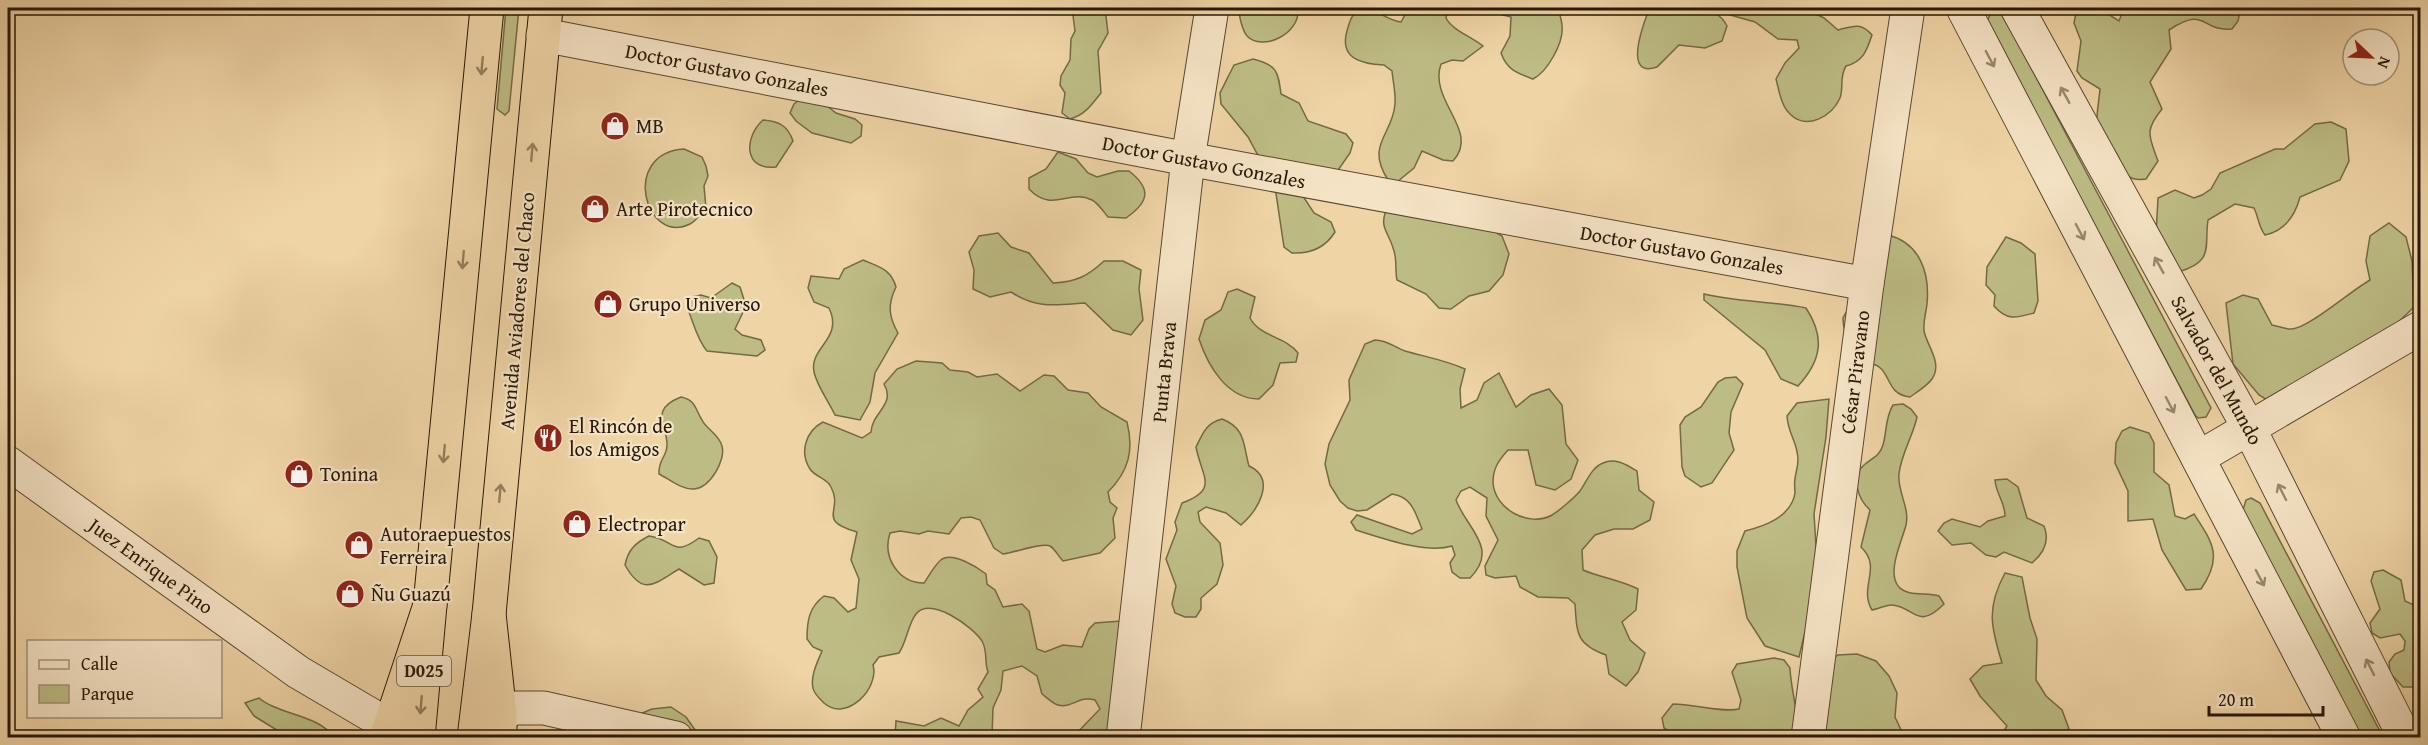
<svg xmlns="http://www.w3.org/2000/svg" width="2428" height="745" font-family="'Gentium Book Plus',serif">
	<style>
		.green { fill: #bdbc84; stroke: #726a45; stroke-width: 1.5 }
		.lines { fill: none; stroke-linecap: round; stroke-linejoin: round }
		.minor-casing { stroke: #59472e; stroke-width: 35 }
		.trunk-casing { stroke: #271806; stroke-width: 35 }
		.motorway-casing { stroke: #271806; stroke-width: 35 }
		.minor { stroke: #f5e3c5; stroke-width: 33 }
		.trunk { stroke: #efd4a6; stroke-width: 33 }
		.motorway { stroke: #efd4a6; stroke-width: 33 }
		.oneway { stroke: #98886f }
		.oneway2 { stroke: #957f5e }
		.labels { text-anchor: middle; stroke-width: 4.5; stroke-linejoin: round; paint-order: stroke }
		.shield { fill: #f5e3c5; stroke: #65553f; stroke-width: 1.5 }
		.shield-label { font-size: 18px; font-weight: bold; fill: #271806 }
		.street-label { font-size: 20px; fill: #271806; stroke: #f5e3c5 }
		.poi-label { font-size: 20px; fill: #271806; stroke: #f5e3c5; text-anchor: start }
	</style>
	<rect width="100%" height="100%" fill="#efd4a6"/>
	<filter id="stains"><feTurbulence type="fractalNoise" baseFrequency=".00333" numOctaves="4"/><feColorMatrix values="0 0 0 0 .2 0 0 0 0 .09 0 0 0 0 .02 0 0 0 .5 -.17"/></filter>
	<radialGradient id="worn" r=".72"><stop offset=".6" stop-color="#630" stop-opacity="0"/><stop offset="1" stop-color="#630" stop-opacity=".3"/></radialGradient>
	<g class="green">
		<path d="M 506,8 L 519,8 L 509,111 L 505,115 L 497,109 Z"/>
		<path d="M 1072,8 L 1105,8 L 1108,33 L 1098,51 L 1101,93 C 1092,104 1085,115 1070,119 L 1062,113 L 1065,93 L 1060,85 L 1061,76 L 1070,60 L 1071,39 L 1075,31 Z"/>
		<path d="M 1238,8 L 1298,8 C 1301,34 1262,52 1247,36 C 1241,29 1240,17 1238,8 Z"/>
		<path d="M 1361,8 C 1377,8 1385,20 1401,22 L 1406,13 L 1404,8 L 1448,8 L 1446,18 C 1452,30 1472,37 1483,46 L 1463,61 L 1452,60 L 1441,64 C 1428,101 1481,131 1453,161 L 1443,160 L 1422,151 L 1414,168 L 1397,182 L 1388,180 C 1365,144 1393,135 1395,104 C 1396,94 1393,82 1392,71 L 1384,65 C 1362,64 1339,59 1347,31 C 1350,20 1351,15 1361,8 Z"/>
		<path d="M 1490,8 L 1558,8 C 1559,13 1562,20 1562,26 C 1564,43 1547,72 1533,79 C 1517,73 1507,70 1501,53 L 1510,36 L 1511,17 L 1491,12 Z"/>
		<path d="M 1647,8 L 1689,8 L 1692,11 C 1708,12 1719,10 1727,26 L 1722,41 L 1705,48 L 1679,45 L 1657,67 C 1622,79 1644,23 1648,12 Z"/>
		<path d="M 1718,8 L 1803,8 L 1824,18 L 1838,30 C 1853,26 1861,22 1872,35 C 1867,50 1863,62 1846,66 C 1839,77 1844,87 1840,98 C 1832,116 1807,131 1790,114 C 1781,106 1779,90 1776,79 L 1785,63 L 1799,48 L 1797,40 L 1778,39 L 1755,22 L 1727,14 Z"/>
		<path d="M 2077,8 L 2107,8 L 2111,16 L 2119,21 L 2124,8 L 2241,8 L 2238,21 L 2232,29 C 2200,32 2207,5 2169,30 L 2171,49 L 2150,82 L 2162,109 C 2144,131 2149,136 2158,161 L 2146,179 C 2119,183 2125,163 2113,148 C 2107,140 2098,137 2097,126 C 2096,115 2099,101 2100,89 L 2082,78 L 2077,71 L 2081,41 L 2074,23 Z"/>
		<path d="M 2000,9 L 2211,408 L 2206,417 L 2198,418 L 2195,415 L 1987,21 L 1992,11 Z"/>
		<path d="M 1253,59 C 1277,65 1278,71 1281,94 L 1299,103 L 1308,121 L 1346,134 L 1353,143 L 1350,153 L 1336,173 L 1310,165 L 1299,165 L 1291,178 L 1314,213 L 1331,222 L 1335,232 C 1325,248 1311,254 1292,253 L 1284,247 L 1275,187 L 1248,137 L 1221,104 L 1220,93 L 1234,65 Z"/>
		<path d="M 802,98 L 821,101 L 836,113 L 855,119 L 862,125 L 861,136 L 851,143 L 812,133 L 796,121 L 790,113 L 794,104 Z"/>
		<path d="M 763,120 C 779,121 788,126 793,141 L 776,167 C 743,171 744,137 763,120 Z"/>
		<path d="M 2331,122 L 2346,129 L 2349,161 L 2340,180 L 2300,197 C 2295,216 2284,231 2265,235 C 2258,226 2259,218 2254,208 L 2235,204 L 2208,220 C 2204,246 2215,262 2178,272 L 2155,252 L 2158,198 L 2175,190 L 2194,198 L 2202,195 L 2211,189 L 2220,173 L 2275,149 L 2284,149 L 2315,124 Z"/>
		<path d="M 684,149 L 702,157 L 706,166 L 708,176 L 704,186 L 706,208 C 702,212 696,221 690,224 C 645,246 620,153 684,149 Z"/>
		<path d="M 1058,152 L 1076,159 L 1088,173 L 1097,177 L 1118,171 L 1129,171 C 1152,189 1149,202 1126,218 L 1108,217 C 1103,211 1098,203 1092,200 C 1069,188 1053,214 1029,189 L 1029,178 L 1046,169 Z"/>
		<path d="M 1425,187 C 1466,188 1472,221 1502,236 L 1509,254 L 1503,275 L 1489,291 L 1469,296 L 1451,309 L 1439,308 L 1426,294 L 1397,280 C 1395,271 1397,260 1394,251 C 1388,228 1377,230 1389,202 Z"/>
		<path d="M 2389,223 L 2406,237 L 2412,261 L 2414,307 L 2384,336 L 2267,400 L 2259,395 L 2233,364 L 2226,303 L 2243,295 L 2258,299 L 2272,325 C 2278,326 2285,329 2291,329 C 2306,330 2352,290 2370,280 L 2366,261 L 2370,236 Z"/>
		<path d="M 998,233 L 1011,247 L 1029,253 L 1053,283 C 1076,282 1088,276 1104,261 L 1123,261 L 1141,270 L 1139,289 L 1143,320 L 1131,335 L 1113,330 L 1085,303 C 1055,305 1037,309 1011,292 L 990,297 L 973,289 L 974,270 L 969,252 L 979,236 Z"/>
		<path d="M 1888,235 C 1920,243 1930,273 1927,304 C 1926,313 1923,322 1924,331 C 1927,346 1943,363 1932,379 C 1927,386 1917,392 1910,397 C 1882,394 1894,365 1867,363 C 1854,348 1843,338 1843,318 Z"/>
		<path d="M 2006,237 L 2021,243 L 2035,254 L 2038,301 L 2034,313 C 2016,318 2007,321 1994,306 L 1995,295 L 1986,285 L 1987,267 Z"/>
		<path d="M 863,260 C 879,267 891,269 896,287 C 887,305 889,317 898,333 L 875,373 L 870,402 L 860,420 L 835,415 C 829,402 817,386 814,372 C 809,347 844,339 829,308 L 814,302 L 808,288 L 811,276 L 839,279 L 844,269 Z"/>
		<path d="M 732,283 L 740,287 L 746,306 L 735,329 L 742,335 L 761,340 L 765,350 L 757,356 L 707,351 C 697,340 693,321 687,307 L 692,297 L 701,295 L 711,298 Z"/>
		<path d="M 1237,289 L 1255,297 L 1250,318 C 1260,337 1285,336 1298,353 L 1296,362 L 1280,363 L 1273,385 L 1259,399 C 1227,399 1208,366 1199,339 L 1205,320 L 1221,310 L 1228,292 Z"/>
		<path d="M 1704,294 C 1737,302 1772,301 1806,308 C 1825,337 1822,360 1798,386 L 1781,379 L 1765,350 L 1704,300 Z"/>
		<path d="M 1375,340 C 1387,340 1394,347 1405,351 C 1426,357 1445,360 1465,369 L 1460,389 L 1461,408 L 1477,400 L 1484,383 L 1499,373 L 1516,407 L 1531,395 L 1549,389 L 1562,405 L 1566,444 L 1578,460 L 1571,479 L 1555,490 L 1536,485 L 1528,450 L 1508,450 C 1499,460 1493,468 1493,482 C 1494,509 1529,528 1552,515 C 1560,510 1574,498 1580,491 C 1587,481 1591,468 1603,463 C 1615,457 1627,465 1637,471 L 1639,490 L 1654,502 L 1650,520 L 1633,529 L 1614,529 L 1595,535 L 1582,550 L 1583,570 C 1602,578 1620,580 1638,589 L 1636,610 L 1622,622 L 1630,640 L 1645,653 L 1638,672 L 1626,686 L 1609,674 L 1606,655 C 1576,644 1577,634 1575,604 L 1568,598 L 1538,597 L 1520,587 L 1516,576 L 1495,578 L 1486,575 L 1485,566 L 1498,540 L 1486,516 L 1487,498 L 1470,487 L 1461,491 L 1456,500 C 1466,528 1500,548 1470,578 L 1460,578 L 1452,572 L 1450,563 L 1455,555 L 1452,546 C 1426,554 1382,538 1356,530 L 1351,522 L 1357,515 L 1412,534 L 1422,529 C 1415,512 1412,497 1392,494 L 1367,510 L 1357,511 L 1348,508 L 1340,501 L 1330,485 L 1325,464 L 1329,444 L 1350,400 L 1349,380 L 1365,344 Z"/>
		<path d="M 916,361 L 942,363 L 950,370 L 968,372 L 977,377 L 997,374 L 1020,391 L 1044,375 L 1054,376 L 1068,390 L 1088,393 L 1101,407 L 1127,422 C 1134,450 1129,471 1108,492 L 1110,502 L 1117,508 L 1113,518 L 1115,538 L 1100,553 L 1063,561 C 1059,557 1055,549 1050,546 C 1043,542 1013,553 1003,554 L 994,548 L 980,520 L 971,517 L 961,518 L 949,534 L 928,531 L 919,534 L 900,531 L 890,533 C 882,558 899,583 924,583 C 929,576 935,564 942,559 C 953,552 977,567 986,574 L 987,584 L 995,590 L 1003,607 L 1022,604 L 1029,611 L 1037,649 L 1045,652 L 1063,645 L 1082,647 L 1089,629 L 1095,623 L 1134,620 L 1142,717 L 1140,726 L 1131,737 L 1073,737 L 1100,709 L 1095,700 C 1079,695 1072,709 1058,705 C 1053,704 1046,697 1042,694 L 1037,676 L 1022,666 L 1003,671 L 1001,690 L 993,708 L 992,737 L 895,737 L 896,721 L 924,726 L 941,718 L 959,726 L 968,710 L 983,697 L 978,689 L 988,672 C 984,661 988,652 982,641 C 973,627 931,596 916,614 C 908,624 907,641 899,653 L 879,657 L 873,665 C 880,688 846,723 824,703 C 820,699 814,694 813,688 C 810,676 818,661 822,651 L 813,647 L 807,639 C 807,621 809,607 824,596 L 834,598 L 848,612 L 856,608 L 859,579 L 851,560 L 857,532 C 815,520 844,511 831,487 C 827,478 815,477 810,469 C 799,452 806,431 823,422 L 862,438 L 871,432 C 872,412 896,405 884,384 L 897,369 Z"/>
		<path d="M 1736,377 L 1743,384 L 1731,412 L 1729,433 L 1734,450 L 1712,483 L 1701,487 L 1685,476 L 1682,467 L 1680,425 L 1685,417 L 1701,407 L 1718,382 L 1725,378 Z"/>
		<path d="M 681,397 C 696,400 695,409 702,420 C 707,430 719,434 722,446 C 726,460 710,488 694,489 C 682,490 669,479 659,474 C 658,460 666,458 667,446 C 668,425 648,410 681,397 Z"/>
		<path d="M 1829,399 L 1826,437 L 1814,514 L 1818,578 L 1799,657 L 1765,646 L 1747,618 L 1737,567 L 1737,551 L 1745,531 C 1765,526 1791,517 1795,493 C 1795,489 1794,484 1795,479 C 1796,469 1800,463 1797,452 C 1795,439 1788,432 1787,416 L 1797,403 Z"/>
		<path d="M 1903,404 L 1911,409 L 1917,417 C 1913,436 1901,454 1899,474 C 1897,491 1910,508 1906,525 C 1902,541 1886,573 1899,587 C 1908,597 1927,592 1939,596 L 1944,604 C 1916,632 1914,605 1891,605 C 1886,605 1878,609 1872,610 C 1858,587 1883,568 1861,547 L 1870,510 C 1858,499 1850,477 1864,465 C 1872,458 1880,456 1883,445 C 1887,431 1885,418 1893,405 Z"/>
		<path d="M 1222,419 C 1246,428 1243,445 1249,466 C 1277,479 1258,510 1241,525 L 1226,513 L 1206,507 L 1198,512 L 1200,522 L 1220,543 L 1223,565 L 1217,584 L 1201,598 L 1201,609 L 1196,617 L 1185,617 L 1175,613 L 1172,604 L 1176,586 L 1166,559 L 1177,530 L 1175,522 L 1182,503 C 1219,489 1202,478 1196,447 C 1203,433 1206,423 1222,419 Z"/>
		<path d="M 2130,427 L 2149,433 L 2154,443 L 2154,472 L 2169,485 L 2175,516 L 2185,519 L 2194,514 C 2213,543 2223,557 2201,589 L 2186,590 L 2162,550 L 2153,519 L 2128,521 L 2128,491 L 2115,463 L 2116,443 L 2122,431 Z"/>
		<path d="M 2007,479 L 2018,487 L 2027,518 L 2044,526 C 2050,541 2044,553 2032,563 L 2004,552 L 1996,557 L 1986,555 L 1971,543 L 1952,545 L 1938,531 L 1944,523 L 1952,519 L 1980,527 L 1988,521 L 2005,516 C 2005,502 1996,494 1995,480 Z"/>
		<path d="M 2251,498 L 2260,503 L 2383,737 L 2362,737 L 2243,510 L 2246,500 Z"/>
		<path d="M 649,536 C 676,540 672,558 699,538 L 709,541 L 717,557 L 714,583 L 704,585 L 679,569 C 654,584 643,597 625,565 C 628,550 635,543 649,536 Z"/>
		<path d="M 2383,570 L 2401,580 L 2405,601 L 2420,608 L 2420,679 L 2413,687 L 2403,687 L 2390,673 L 2389,662 L 2395,654 L 2404,650 L 2405,641 L 2400,634 L 2380,638 L 2372,633 L 2370,623 L 2380,609 L 2371,581 L 2374,572 Z"/>
		<path d="M 2005,573 L 2022,577 L 2030,618 L 2037,639 L 2036,680 L 2046,696 L 2062,710 L 2069,729 L 2053,737 L 2000,737 L 2007,726 L 1980,696 L 1970,679 L 1983,666 L 2002,663 C 1991,627 1986,608 2005,573 Z"/>
		<path d="M 1857,654 L 1876,661 L 1889,676 L 1897,693 L 1895,717 L 1903,734 L 1912,737 L 1825,737 L 1822,728 L 1830,660 L 1838,655 Z"/>
		<path d="M 1774,658 L 1784,660 L 1790,668 C 1791,691 1798,714 1801,737 L 1678,737 L 1664,728 L 1662,718 L 1673,704 C 1694,704 1722,713 1739,709 L 1741,700 L 1732,672 L 1737,664 Z"/>
		<path d="M 259,698 C 279,715 320,715 333,737 L 288,737 L 254,716 L 245,703 Z"/>
		<path d="M 671,707 L 686,717 L 700,737 L 557,738 L 564,720 L 635,716 L 652,709 Z"/>
	</g>
	<g class="lines">
		<g class="minor-casing">
			<g id="minor">
				<path d="M 1963,8 L 2344,738"/>
				<path d="M 2017,8 L 2250,430 L 2405,738"/>
				<path d="M 543,35 L 1188,159 L 1867,284"/>
				<path d="M 2198,458 L 2420,328"/>
				<path d="M 8,463 L 298,672 L 388,725"/>
				<path d="M 500,715 L 514,708 L 544,708 L 676,738"/>
				<path d="M 1123,738 L 1188,159 L 1212,8"/>
				<path d="M 1808,738 L 1867,284 L 1908,8"/>
			</g>
		</g>
		<g class="trunk-casing">
			<g id="trunk">
				<path d="M 386,738 L 430,605 L 487,8"/>
				<path d="M 500,738 L 500,715 L 489,614 L 546,8"/>
			</g>
		</g>
		<g class="motorway-casing">
			<g id="motorway">
				<path d="M 418,738 L 430,605"/>
				<path d="M 474,738 L 489,614"/>
			</g>
		</g>
		<use href="#minor" class="minor"/>
		<use href="#trunk" class="trunk"/>
		<use href="#motorway" class="motorway"/>
	</g>
	<defs><path id="oneway-shaft" d="M-6 0H5M1.5-3L5.5 0L1.5 3" fill="none" stroke-width="1.6" stroke-linecap="round" stroke-linejoin="round" transform="scale(1.5)"/></defs>
	<g class="oneway">
		<use href="#oneway-shaft" transform="translate(1990 59) rotate(62)"/>
		<use href="#oneway-shaft" transform="translate(2065 95) rotate(-119)"/>
		<use href="#oneway-shaft" transform="translate(2080 232) rotate(62)"/>
		<use href="#oneway-shaft" transform="translate(2159 265) rotate(-119)"/>
		<use href="#oneway-shaft" transform="translate(2170 405) rotate(62)"/>
		<use href="#oneway-shaft" transform="translate(2282 492) rotate(-117)"/>
		<use href="#oneway-shaft" transform="translate(2260 578) rotate(62)"/>
		<use href="#oneway-shaft" transform="translate(2370 667) rotate(-117)"/>
	</g>
	<g class="oneway2">
		<use href="#oneway-shaft" transform="translate(482 66) rotate(95)"/>
		<use href="#oneway-shaft" transform="translate(532 152) rotate(-85)"/>
		<use href="#oneway-shaft" transform="translate(463 260) rotate(95)"/>
		<use href="#oneway-shaft" transform="translate(444 454) rotate(95)"/>
		<use href="#oneway-shaft" transform="translate(500 493) rotate(-85)"/>
		<use href="#oneway-shaft" transform="translate(421 705) rotate(95)"/>
	</g>
	<defs>
		<g id="shop-disc" transform="scale(1.5)"><circle r="9.5" fill="#8f2418" stroke="#f5e3c5"/><path d="M-5-2.5h2.3a2.7 3.5 0 0 1 5.4 0H5L5.5 6h-11ZM-1.5-2.5h3a1.5 2.3 0 0 0-3 0Z" fill="#fff"/></g>
		<g id="restaurant-disc" transform="scale(1.5)"><circle r="9.5" fill="#8f2418" stroke="#f5e3c5"/><path d="M-5-6h1v4h1v-4h1v4h1v-4h1v5L-1.5 .5V6h-2V.5L-5-1ZM5-6V6H3V1.5H1.5Q1.5-4 5-6Z" fill="#fff"/></g>
	</defs>
	<g fill-rule="evenodd">
		<use href="#shop-disc" x="615" y="126"/>
		<use href="#shop-disc" x="595" y="209"/>
		<use href="#shop-disc" x="608" y="304"/>
		<use href="#restaurant-disc" x="548" y="438"/>
		<use href="#shop-disc" x="299" y="474"/>
		<use href="#shop-disc" x="577" y="524"/>
		<use href="#shop-disc" x="359" y="545"/>
		<use href="#shop-disc" x="350" y="594"/>
	</g>
	<g class="labels">
		<rect class="shield" x="397" y="656" width="54" height="30" rx="4.5"/>
		<g class="shield-label">
			<text x="424" y="677">D025</text>
		</g>
		<g class="street-label">
			<text transform="translate(727 70) rotate(11)" y="7">Doctor Gustavo Gonzales</text>
			<text transform="translate(1204 162) rotate(11)" y="7">Doctor Gustavo Gonzales</text>
			<text transform="translate(1682 250) rotate(10)" y="7">Doctor Gustavo Gonzales</text>
			<text transform="translate(517 311) rotate(-85)" y="7">Avenida Aviadores del Chaco</text>
			<text transform="translate(2217 370) rotate(61)" y="7">Salvador del Mundo</text>
			<text transform="translate(1164 372) rotate(-84)" y="7">Punta Brava</text>
			<text transform="translate(1855 372) rotate(-83)" y="7">César Piravano</text>
			<text transform="translate(151 566) rotate(36)" y="7">Juez Enrique Pino</text>
		</g>
		<g class="poi-label">
			<text x="636" y="133">MB</text>
			<text x="616" y="216">Arte Pirotecnico</text>
			<text x="629" y="311">Grupo Universo</text>
			<text x="569" y="433">El Rincón de<tspan x="569" dy="23">los Amigos</tspan></text>
			<text x="320" y="481">Tonina</text>
			<text x="598" y="531">Electropar</text>
			<text x="380" y="541">Autoraepuestos<tspan x="380" dy="23">Ferreira</tspan></text>
			<text x="371" y="601">Ñu Guazú</text>
		</g>
	</g>
	<rect width="2428" height="745" fill="none" stroke="#efd4a6" stroke-width="30"/>
	<rect x="9" y="9" width="2410" height="727" fill="none" stroke="#271806" stroke-width="3"/>
	<rect x="15" y="15" width="2398" height="715" fill="none" stroke="#271806" stroke-width="1.5"/>
	<rect x="27" y="640" width="195" height="78" fill="#f5e3c5" stroke="#a39279" stroke-width="1.5"/>
	<rect x="39" y="660" width="30" height="9" fill="#f5e3c5" stroke="#a39279" stroke-width="1.5"/>
	<text x="81" y="670" font-size="18" fill="#271806">Calle</text>
	<rect x="39" y="685" width="30" height="18" fill="#bdbc84" stroke="#a39279" stroke-width="1.5"/>
	<text x="81" y="700" font-size="18" fill="#271806">Parque</text>
	<g transform="translate(2371 57) rotate(113)"><circle r="28" fill="#f5e3c5" stroke="#a39279" stroke-width="1.5"/>
	<path d="M0-4.5L10 22L0 15L-10 22Z" fill="#8f2418"/>
	<text y="-9" font-size="16" font-weight="bold" text-anchor="middle" fill="#271806">N</text>
	</g>
	<path d="M2209 706v9h114v-9" fill="none" stroke="#271806" stroke-width="3"/>
	<text x="2218" y="706" font-size="18" fill="#271806" stroke="#f5e3c5" stroke-width="4.5" paint-order="stroke">20 m</text>
	<rect width="100%" height="100%" filter="url(#stains)"/>
	<rect width="100%" height="100%" fill="url(#worn)"/>
</svg>
